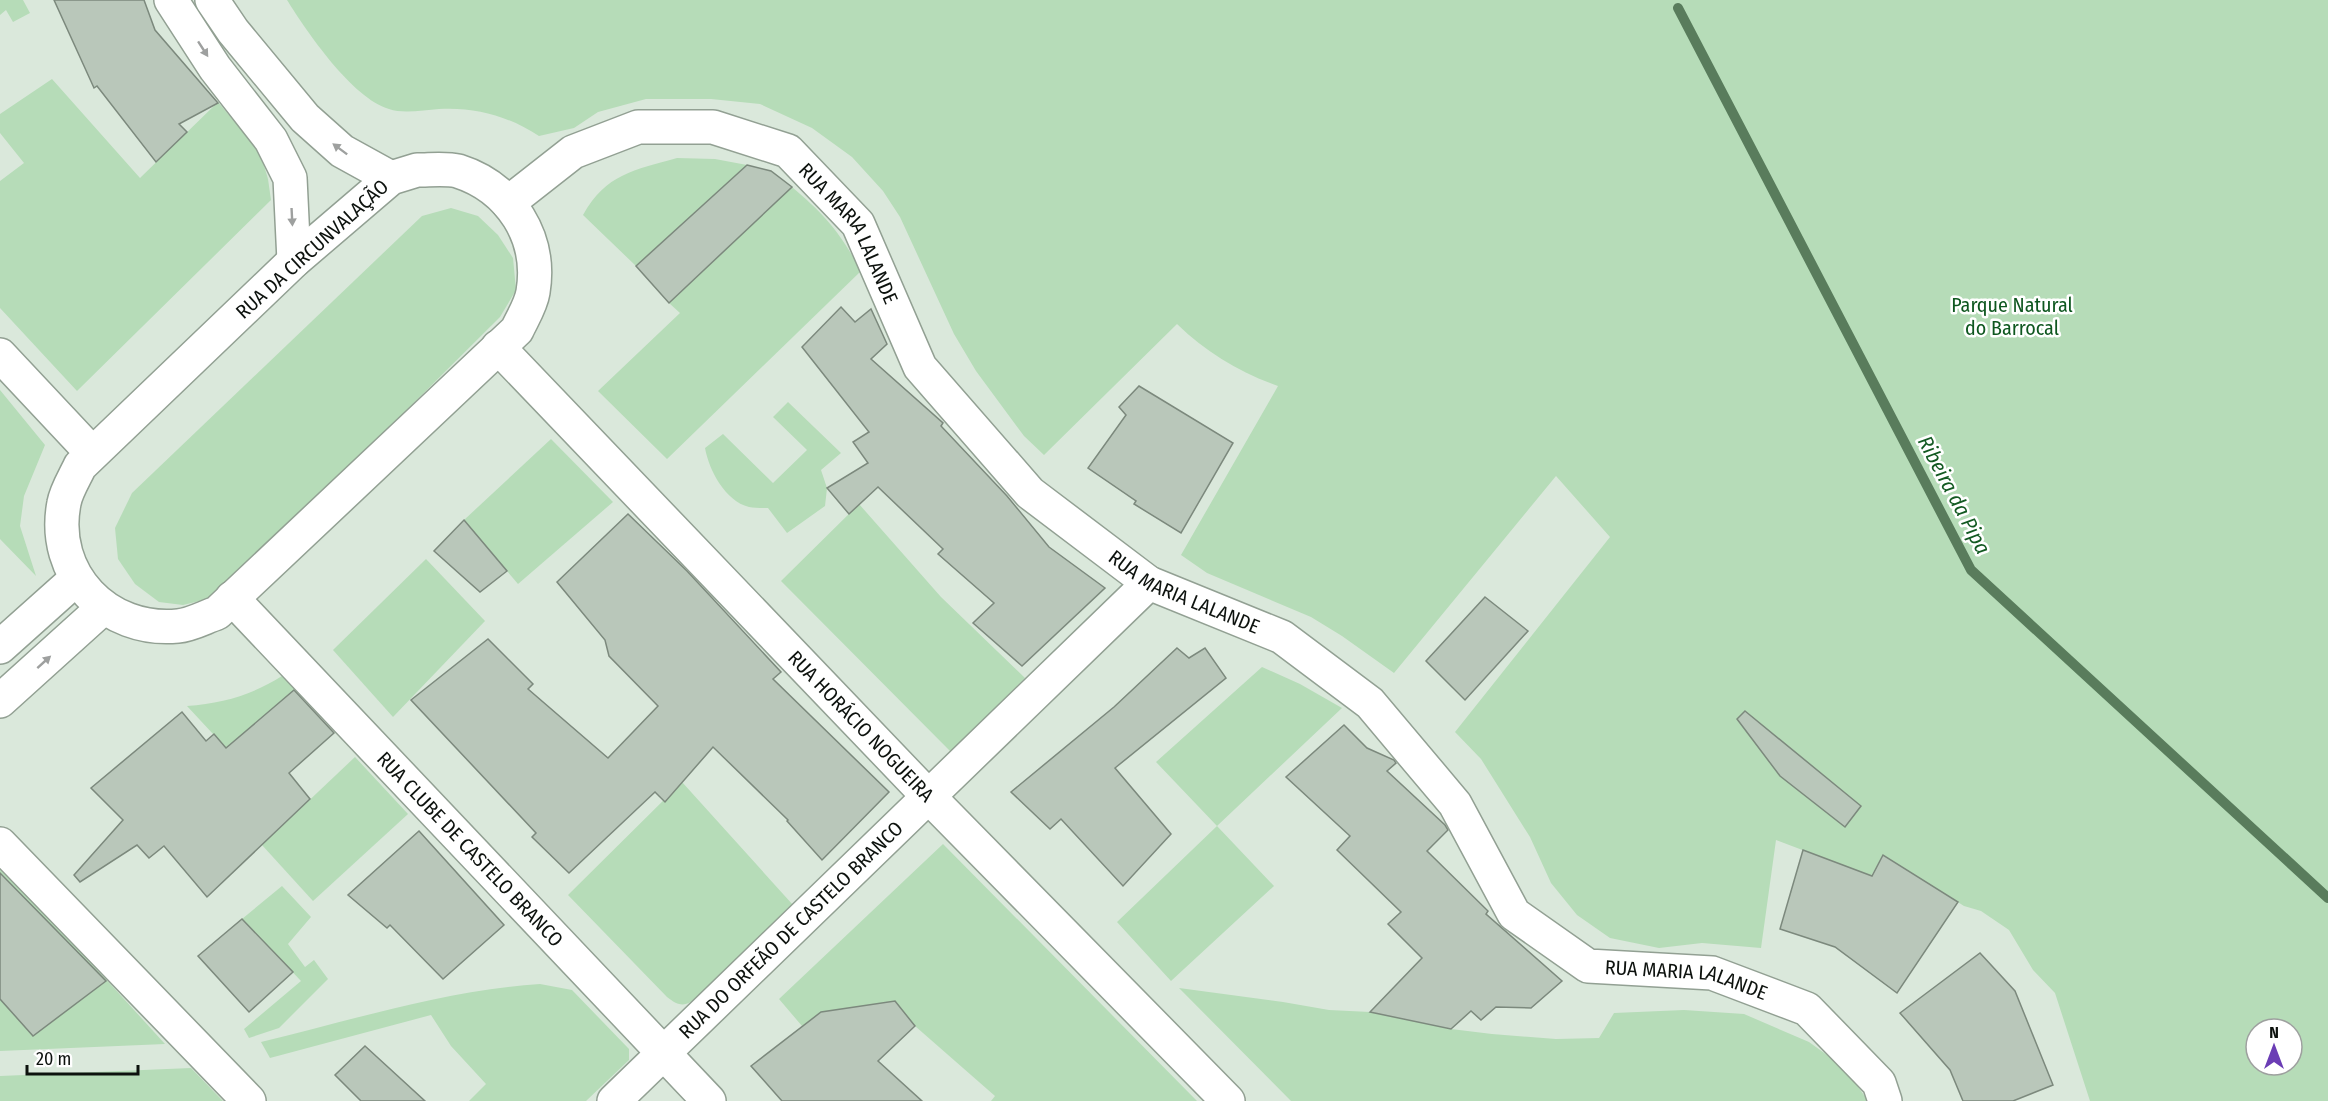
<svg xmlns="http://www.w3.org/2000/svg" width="2328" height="1101" font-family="'Fira Sans Condensed',sans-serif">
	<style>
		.green { fill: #b6dcb8; fill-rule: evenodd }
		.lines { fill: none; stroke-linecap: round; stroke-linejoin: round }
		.stream { stroke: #597c5c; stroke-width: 10 }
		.building { fill: #b9c7ba; stroke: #7c897d; stroke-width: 1.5 }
		.street-casing { stroke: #92a093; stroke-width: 36 }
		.secondary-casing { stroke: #92a093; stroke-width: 36 }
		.street { stroke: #fff; stroke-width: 33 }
		.secondary { stroke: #fff; stroke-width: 33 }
		.oneway { fill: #9ea09f }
		.labels { text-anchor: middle; stroke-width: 5; stroke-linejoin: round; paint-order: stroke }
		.street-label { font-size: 20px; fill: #0d120e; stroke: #fff }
		.park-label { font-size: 20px; fill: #0e571f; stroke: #fff }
		.water-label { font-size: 21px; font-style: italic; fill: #135a22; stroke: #fff }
	</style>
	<rect width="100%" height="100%" fill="#dae8db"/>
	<g class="green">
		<path d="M 0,0 L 23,0 L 30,13 L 13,22 L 6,10 L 0,15 Z"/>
		<path d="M 287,0 L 2328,0 L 2328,1101 L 2090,1101 L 2055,993 L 2033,970 L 2009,930 L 1981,911 L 1964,906 L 1883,855 L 1871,876 L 1776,840 L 1761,948 L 1702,943 L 1659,948 L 1610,938 L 1577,915 L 1551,883 L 1530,837 L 1481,759 L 1455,732 L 1610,537 L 1556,476 L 1394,673 L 1342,636 L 1311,617 L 1207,573 L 1181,555 L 1278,386 C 1239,372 1207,353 1177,324 L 1044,455 L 1024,436 L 976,371 L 954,334 L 900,217 L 883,191 L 852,157 L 812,128 L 760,104 L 711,99 L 646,99 L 598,112 L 574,128 L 539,136 C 508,116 476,107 439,109 C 424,110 403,114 389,109 C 352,98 307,32 287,0 ZM 2256,1029 L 2292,1029 L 2292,1065 L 2256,1065 Z"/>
		<path d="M 52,79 L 140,178 L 218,102 L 260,152 L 268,179 L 271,200 L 77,391 L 0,308 L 0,181 L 24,163 L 0,133 L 0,114 Z"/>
		<path d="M 677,158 L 715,159 L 747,165 L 636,266 L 583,215 C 606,174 634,170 677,158 Z"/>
		<path d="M 792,187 C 825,215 840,232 861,271 L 667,459 L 598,391 L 680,313 L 669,303 Z"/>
		<path d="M 451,208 L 478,216 L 498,235 L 513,258 L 516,290 L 500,317 L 220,596 L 183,605 L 159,602 L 135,584 L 118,559 L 115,528 L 132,493 L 422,216 Z"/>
		<path d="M 0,390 L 45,445 L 24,496 L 20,526 L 36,576 L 0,539 Z"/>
		<path d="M 788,402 L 841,453 L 821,470 L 827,488 L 825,506 L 787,533 L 768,508 C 762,508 754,508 749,507 C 725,501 709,470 705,448 L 723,434 L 773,483 L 807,450 L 773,417 Z"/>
		<path d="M 551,439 L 613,502 L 518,584 L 464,520 Z"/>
		<path d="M 859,504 L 941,597 L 1025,678 L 951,752 L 781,581 Z"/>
		<path d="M 426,559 L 485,621 L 393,717 L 333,650 Z"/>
		<path d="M 1262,667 L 1300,684 L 1342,708 L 1217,826 L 1274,886 L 1171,981 L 1117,922 L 1217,826 L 1156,762 Z"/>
		<path d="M 282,676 L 299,686 L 226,748 L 187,706 C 223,703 252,695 282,676 Z"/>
		<path d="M 355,757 L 408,814 L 313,901 L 262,845 Z"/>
		<path d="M 682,782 L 793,905 L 701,995 C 687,1005 682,1009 667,997 L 568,895 Z"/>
		<path d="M 943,844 L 1197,1101 L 991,1101 L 995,1096 L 915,1026 L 895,1001 L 821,1012 L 802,1026 L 779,999 Z"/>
		<path d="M 0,863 L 165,1044 L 0,1051 Z"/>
		<path d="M 282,886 L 311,917 L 288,944 L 305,967 L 314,960 L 328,979 L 279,1028 L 249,1038 L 244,1029 L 301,981 L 242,919 Z"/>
		<path d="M 540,984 L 572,990 L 629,1049 L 629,1060 L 586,1101 L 469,1101 L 486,1084 L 451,1046 L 431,1015 L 270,1058 L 261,1042 C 353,1020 445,990 540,984 Z"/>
		<path d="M 1179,988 L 1283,1002 L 1329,1010 L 1370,1012 L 1451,1029 L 1492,1034 L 1556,1039 L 1599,1038 L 1614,1013 L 1684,1010 L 1744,1014 L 1809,1042 L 1845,1068 L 1868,1101 L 1291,1101 Z"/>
		<path d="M 191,1068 L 223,1101 L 0,1101 L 0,1076 Z"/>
	</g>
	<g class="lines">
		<path class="stream" d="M 1678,8 L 1971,570 L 2328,898"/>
	</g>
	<g class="building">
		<path d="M 54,0 L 144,0 L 155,30 L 218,103 L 179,124 L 187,132 L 156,162 L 97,86 L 94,88 Z"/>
		<path d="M 747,165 L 771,171 L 792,187 L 669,303 L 636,266 Z"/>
		<path d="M 841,307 L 855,322 L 871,309 L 887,344 L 871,359 L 943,423 L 941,426 L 1007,496 L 1049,547 L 1105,588 L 1022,666 L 973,623 L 994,603 L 938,554 L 943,549 L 878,487 L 849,514 L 827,488 L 868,463 L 853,442 L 869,432 L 802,347 Z"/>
		<path d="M 1139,386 L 1233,443 L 1181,533 L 1134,504 L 1136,501 L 1088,468 L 1126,415 L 1119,407 Z"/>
		<path d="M 628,514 L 687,571 L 781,672 L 773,679 L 889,792 L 822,860 L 787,821 L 788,820 L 713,747 L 665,802 L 655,792 L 569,873 L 532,837 L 536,833 L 411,700 L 488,639 L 533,684 L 528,689 L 608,758 L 658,706 L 609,656 L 605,640 L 557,582 Z"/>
		<path d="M 464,520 L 507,571 L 480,592 L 434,551 Z"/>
		<path d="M 1485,597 L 1528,631 L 1465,700 L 1426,661 Z"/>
		<path d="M 1177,648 L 1189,658 L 1205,648 L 1226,678 L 1115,768 L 1171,834 L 1123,886 L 1061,819 L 1050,829 L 1011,792 L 1114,707 Z"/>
		<path d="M 294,690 L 334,733 L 289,773 L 310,799 L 207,897 L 164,846 L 149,858 L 137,845 L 80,882 L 74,875 L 123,820 L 91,788 L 182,712 L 206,741 L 214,734 L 226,748 Z"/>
		<path d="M 1745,711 L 1861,806 L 1845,827 L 1780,776 L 1737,719 Z"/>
		<path d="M 1344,725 L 1367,748 L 1394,760 L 1396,763 L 1387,771 L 1445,825 L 1448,830 L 1427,851 L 1488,911 L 1486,914 L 1562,981 L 1531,1008 L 1496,1007 L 1481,1020 L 1471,1011 L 1451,1029 L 1370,1012 L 1422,958 L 1388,924 L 1401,912 L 1337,850 L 1350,836 L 1286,777 Z"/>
		<path d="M 419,831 L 504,925 L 443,979 L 390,925 L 387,928 L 348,895 Z"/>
		<path d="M 1803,850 L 1872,876 L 1883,855 L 1958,902 L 1897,993 L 1835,947 L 1780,929 Z"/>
		<path d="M 0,873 L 106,981 L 33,1036 L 0,999 Z"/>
		<path d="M 242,919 L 293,972 L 249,1012 L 198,956 Z"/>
		<path d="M 1980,953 L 2015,991 L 2053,1085 L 2013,1101 L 1963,1101 L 1950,1070 L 1900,1013 Z"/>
		<path d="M 895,1001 L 915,1026 L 878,1061 L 922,1101 L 782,1101 L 751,1066 L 821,1012 Z"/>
		<path d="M 365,1046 L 425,1101 L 361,1101 L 335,1075 Z"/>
	</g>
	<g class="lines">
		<g class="street-casing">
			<g id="street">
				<path d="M 417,170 C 430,170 446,168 458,171 C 511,188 542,238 533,292 C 531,305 522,319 517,330 L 217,613 C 205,617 191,625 178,626 C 107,633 50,574 64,503 C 66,491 75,477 80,466 L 294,261 L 391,178 Z"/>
				<path id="s1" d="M 508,203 L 573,152 L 638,127 L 713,127 L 788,151 L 858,224 L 920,367 L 1030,493 L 1149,583 L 1282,637 L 1370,703 L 1455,804 L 1514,914 L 1588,966 L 1712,973 L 1807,1009 L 1879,1083 L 1885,1101"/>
				<path id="s2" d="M 498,347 L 929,797 L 1228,1101"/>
				<path d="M 0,355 L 92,453"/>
				<path id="s3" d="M 232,598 L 709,1101"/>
				<path d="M 0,647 L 76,579"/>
				<path d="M 0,701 L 103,608"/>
				<path d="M 0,844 L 249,1101"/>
				<path id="s4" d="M 614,1101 L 1149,583"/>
			</g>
		</g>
		<g class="secondary-casing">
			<g id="secondary">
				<path d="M 171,0 L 215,68 L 271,140 L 290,178 L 294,261"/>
				<path d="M 212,0 L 233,31 L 305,118 L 342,151 L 391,178"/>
			</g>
		</g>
		<use href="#street" class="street"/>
		<use href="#secondary" class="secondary"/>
	</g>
	<defs><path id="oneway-solid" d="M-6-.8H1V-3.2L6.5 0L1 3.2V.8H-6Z" transform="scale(1.5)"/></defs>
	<g class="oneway">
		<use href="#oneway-solid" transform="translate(203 49) rotate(57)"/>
		<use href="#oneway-solid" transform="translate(340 149) rotate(-143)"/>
		<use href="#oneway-solid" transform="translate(292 217) rotate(87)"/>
		<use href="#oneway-solid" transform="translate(44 662) rotate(-42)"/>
	</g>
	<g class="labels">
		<g class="street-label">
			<text dy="7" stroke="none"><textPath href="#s1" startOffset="410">RUA MARIA LALANDE</textPath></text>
			<text transform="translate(312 249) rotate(-42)" y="7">RUA DA CIRCUNVALAÇÃO</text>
			<text dy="7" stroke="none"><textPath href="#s1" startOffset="915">RUA MARIA LALANDE</textPath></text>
			<text dy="7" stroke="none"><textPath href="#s2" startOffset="525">RUA HORÁCIO NOGUEIRA</textPath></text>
			<text dy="7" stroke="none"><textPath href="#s3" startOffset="346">RUA CLUBE DE CASTELO BRANCO</textPath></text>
			<text dy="7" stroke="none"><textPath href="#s4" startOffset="246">RUA DO ORFEÃO DE CASTELO BRANCO</textPath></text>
			<text dy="7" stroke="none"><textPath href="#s1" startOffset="1580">RUA MARIA LALANDE</textPath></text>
		</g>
		<g class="park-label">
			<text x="2012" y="312">Parque Natural<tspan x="2012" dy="23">do Barrocal</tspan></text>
		</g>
		<g class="water-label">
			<text transform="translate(1954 495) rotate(62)" y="7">Ribeira da Pipa</text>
		</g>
	</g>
	<g transform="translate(2274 1047)"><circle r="28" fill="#ffffff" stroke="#9ea09f" stroke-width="1.5"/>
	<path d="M0-4.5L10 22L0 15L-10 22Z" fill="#6b3db5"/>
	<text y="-9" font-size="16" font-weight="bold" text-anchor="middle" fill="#0d120e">N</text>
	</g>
	<path d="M27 1065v9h111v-9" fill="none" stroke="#0d120e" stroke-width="3"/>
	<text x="36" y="1065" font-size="18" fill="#0d120e" stroke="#ffffff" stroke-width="4.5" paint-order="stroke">20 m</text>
</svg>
